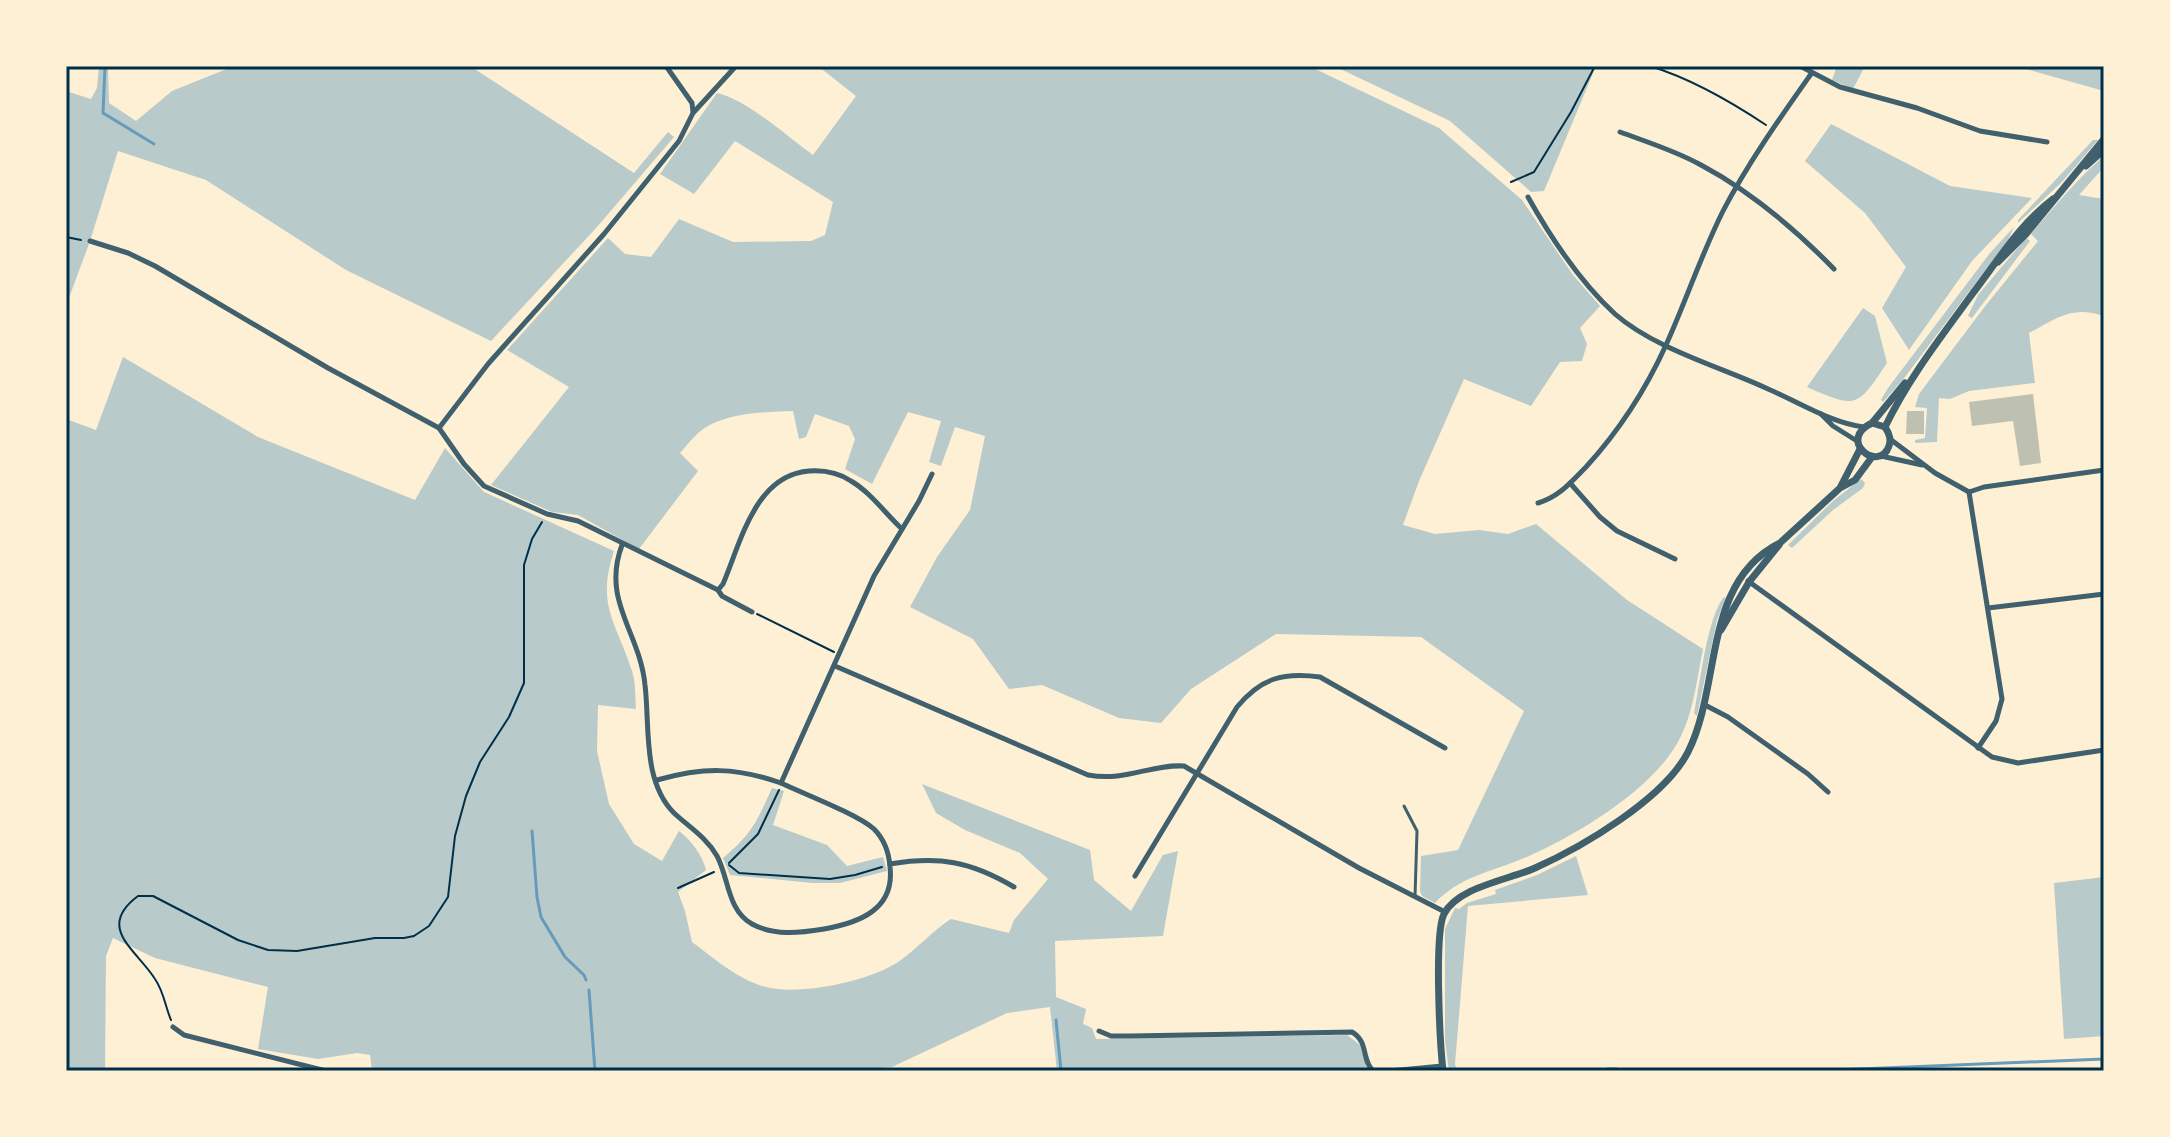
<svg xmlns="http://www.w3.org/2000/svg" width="2170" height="1137" font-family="'IBM Plex Sans',sans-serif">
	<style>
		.green { fill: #b9caca }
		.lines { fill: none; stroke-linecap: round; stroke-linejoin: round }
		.stream { stroke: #669bbc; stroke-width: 3 }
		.building { fill: #bec0b2 }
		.path { stroke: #003049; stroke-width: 2 }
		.service { stroke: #3f606c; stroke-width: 3 }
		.minor { stroke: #3f606c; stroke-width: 5 }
		.tertiary { stroke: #3f606c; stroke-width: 7 }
		.neatline { fill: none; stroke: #003049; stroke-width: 3 }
	</style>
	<rect width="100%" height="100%" fill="#fdf0d5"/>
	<g class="green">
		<path d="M 99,66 L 108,66 L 109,103 L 136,121 L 172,91 L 234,66 L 470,66 L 634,173 L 668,132 L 674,137 L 597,227 L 491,341 L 346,270 L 206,180 L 118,151 L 90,241 L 66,306 L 66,91 L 91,99 L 97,88 Z"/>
		<path d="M 818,66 L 1309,66 L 1439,128 L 1522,200 L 1573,275 L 1600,306 L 1580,328 L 1587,344 L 1582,361 L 1560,362 L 1531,406 L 1464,379 L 1419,481 L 1403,525 L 1435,534 L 1479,530 L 1508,534 L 1536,524 L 1627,600 L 1703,649 C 1697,678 1694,711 1680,738 C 1656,788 1573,838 1522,859 C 1490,872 1459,877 1435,903 L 1422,896 L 1420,891 L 1421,856 L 1458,850 L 1524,711 L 1421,637 L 1276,634 L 1191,689 L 1161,723 L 1119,718 L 1042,685 L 1009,689 L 973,639 L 910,607 L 937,557 L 970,510 L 985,436 L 955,427 L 941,466 L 929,462 L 941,421 L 908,412 L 872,484 L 845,469 L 855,439 L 849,426 L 815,414 L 806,437 L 799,439 L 793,411 C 766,412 733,412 708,426 C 698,431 688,444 680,453 L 698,471 L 639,549 L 578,515 L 552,512 L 491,485 L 569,387 L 507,350 L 608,238 L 625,254 L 651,257 L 679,219 L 733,242 L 811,241 L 825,235 L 833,202 L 735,141 L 694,194 L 660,174 L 717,93 C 746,99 788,137 813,155 L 856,96 Z"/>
		<path d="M 1334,66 L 1596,66 L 1544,191 L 1531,192 L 1450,121 Z"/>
		<path d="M 1837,66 L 1865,66 L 1853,89 L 1832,80 Z"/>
		<path d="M 2015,66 L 2104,66 L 2104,91 Z"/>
		<path d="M 1831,124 L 1950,186 L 2032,198 L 1972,261 L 1909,350 L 1882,308 L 1906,267 L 1865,213 L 1805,161 Z"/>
		<path d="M 2093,140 L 2098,140 L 2062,182 L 2018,223 L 2018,220 Z"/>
		<path d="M 2104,156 L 2104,167 L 2079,195 L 2104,199 L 2104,316 C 2072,305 2057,318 2029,333 L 2035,383 L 1969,391 L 1950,399 L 1939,398 L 1937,442 L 1915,443 L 1915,440 L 1925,438 L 1927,408 L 1915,407 L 1919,394 L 1986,305 L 2038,241 L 2031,234 C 2055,206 2076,180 2104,156 Z"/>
		<path d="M 2014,227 L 2008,240 L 1905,377 L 1883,402 L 1881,400 L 1888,388 L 1990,253 Z"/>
		<path d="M 2026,238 L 2030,241 L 1972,318 L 1968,316 L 1978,295 Z"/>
		<path d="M 1863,308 L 1875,316 L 1887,363 C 1857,408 1857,409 1807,387 Z"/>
		<path d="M 123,357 L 258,437 L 415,500 L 445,448 L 484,492 L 614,551 C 596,606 616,621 632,671 C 636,683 635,697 636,709 L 598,705 L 597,751 L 609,804 L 634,844 L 662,861 L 679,831 C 691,840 703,856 706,870 L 678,892 L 685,911 L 692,942 C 714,958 738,980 766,987 C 800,996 870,981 898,962 C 917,949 932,931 951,919 L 1009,933 L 1014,920 L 1048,879 L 1020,853 L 965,830 L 936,813 L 922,784 L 1090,850 L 1094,880 L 1131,911 L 1163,855 L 1178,851 L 1163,936 L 1055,941 L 1056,997 L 1086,1009 L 1083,1024 L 1092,1028 L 1096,1039 L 1347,1035 L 1360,1045 L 1368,1071 L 1057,1071 L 1050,1007 L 1007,1013 L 892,1067 L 853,1071 L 372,1071 L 370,1055 L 357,1053 L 318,1059 L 258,1049 L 268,987 L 155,958 L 113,938 L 106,956 L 105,1071 L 66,1071 L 66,419 L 96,430 Z"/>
		<path d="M 1861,479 L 1865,483 L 1863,488 L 1833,510 L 1792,548 L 1788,545 L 1833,501 Z"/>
		<path d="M 1724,597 L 1726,598 L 1717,620 L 1697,716 L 1694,713 C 1700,685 1707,617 1724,597 Z"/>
		<path d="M 772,788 L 784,791 L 773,825 L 827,845 L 847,866 L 883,857 L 887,871 L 840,883 L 812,883 L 730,875 L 723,858 C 752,834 757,821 772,788 Z"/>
		<path d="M 1576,856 L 1588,895 L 1468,906 L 1455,1064 L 1457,1071 L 1449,1071 L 1445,1040 L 1445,929 L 1455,908 L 1459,909 L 1467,903 L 1496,894 L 1495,890 L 1537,875 Z"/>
		<path d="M 2104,877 L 2104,1036 L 2064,1039 L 2054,883 Z"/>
	</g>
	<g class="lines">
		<g class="stream">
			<path d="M 105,66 L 103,113 L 154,144"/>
			<path d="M 532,831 L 537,897 L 541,917 L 565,957 L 584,975 L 586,980"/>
			<path d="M 589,990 L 595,1071"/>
			<path d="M 1056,1020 L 1061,1071"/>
			<path d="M 1607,1069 L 1617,1069"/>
			<path d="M 1625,1071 L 1626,1071"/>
			<path d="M 1811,1071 L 2104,1059"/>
		</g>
	</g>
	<g class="building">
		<path d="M 2033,394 L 2041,463 L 2020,466 L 2013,421 L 1972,426 L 1969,402 Z"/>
		<path d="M 1907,411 L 1924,411 L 1924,434 L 1906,434 Z"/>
	</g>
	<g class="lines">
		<g class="path">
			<path d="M 1650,66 C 1692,79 1730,101 1766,125"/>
			<path d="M 1511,182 L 1534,172 L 1571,112 L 1595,66"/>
			<path d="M 66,237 L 81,240"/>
			<path d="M 757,614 L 834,652"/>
			<path d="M 729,863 L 758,834 L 779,790"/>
			<path d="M 729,865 L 739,873 L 830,879 L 855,875 L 882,867"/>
			<path d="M 678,888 L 714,872"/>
			<path d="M 171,1020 C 165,1006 164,992 155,979 C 137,950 95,928 138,896 L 153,896 L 238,940 L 268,950 L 297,951 L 375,938 L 404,938 L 414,936 L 429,926 L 448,897 L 455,836 L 466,796 L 480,762 L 509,717 L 524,683 L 524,565 L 532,539 L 542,522"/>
		</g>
		<path class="service" d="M 1404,806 L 1417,831 L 1415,897"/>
		<g class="minor">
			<path d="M 666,66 L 692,103 L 693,112"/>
			<path d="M 1800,66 L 1840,87 L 1917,108 L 1980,131 L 2047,142"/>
			<path d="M 1620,132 C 1647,142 1676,151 1701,165 C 1750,191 1796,230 1834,269"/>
			<path d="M 1528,197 C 1551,238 1580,282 1615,314 C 1655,349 1721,367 1768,389 C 1799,402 1831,423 1864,427"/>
			<path d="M 90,241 L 128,253 L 155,266 L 328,368 L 439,428 L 464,464 L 484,486 L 547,514 L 578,521 L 718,590 L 723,584 C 741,542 755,475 809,471 C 824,470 839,473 851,481 C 870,492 885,513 901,528"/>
			<path d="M 1821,414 L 1833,426 L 1857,441"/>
			<path d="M 439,428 L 488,364 L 604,234 L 679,141 L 693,113 L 736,66"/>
			<path d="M 1890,439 L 1935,473 L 1969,492 L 1984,487 L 2104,470"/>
			<path d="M 1881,456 L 1922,465"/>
			<path d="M 1570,483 L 1600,517 L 1617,531 L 1675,559"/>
			<path d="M 1969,492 L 2002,699 L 1996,721 L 1978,748"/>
			<path d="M 1538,503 C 1559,497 1571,482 1586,467 C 1618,432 1646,389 1666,345 C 1686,301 1701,255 1723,211 C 1748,163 1780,118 1811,74"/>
			<path d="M 622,545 C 601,601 640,632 645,685 C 650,725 642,781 674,813 C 689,827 706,837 717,856 C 729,878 727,910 752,924 C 774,936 800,933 824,929 C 858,923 895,910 890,867 C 889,853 884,839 874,829 C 857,814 804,794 781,783"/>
			<path d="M 1748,581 L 1992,757 L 2018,763 L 2104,750"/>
			<path d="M 718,590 L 722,596 L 752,612"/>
			<path d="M 1988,608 L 2104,594"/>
			<path d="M 835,666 L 1088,775 C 1126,782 1150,764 1184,766 L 1359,868 L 1445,912"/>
			<path d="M 1705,705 L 1728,717 L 1808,774 L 1828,792"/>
			<path d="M 657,780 C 704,767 735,767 781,783 L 874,576 L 919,501 L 932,474"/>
			<path d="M 890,864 C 939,856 970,861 1014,887"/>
			<path d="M 1135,876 L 1237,707 C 1261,678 1283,672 1320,677 L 1445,748"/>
			<path d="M 173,1027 L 184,1035 L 326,1071"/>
			<path d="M 1099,1031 L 1111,1036 L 1131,1036 L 1352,1032 C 1369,1042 1361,1059 1373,1071"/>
			<path d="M 1390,1071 L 1442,1066"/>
		</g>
		<g class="tertiary">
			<path d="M 2086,166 L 2104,150"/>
			<path d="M 1998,262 L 2026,234 L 2104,139"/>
			<path d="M 1872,423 L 1885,427 C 1889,433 1892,439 1889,446 C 1879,474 1836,440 1872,423 L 1905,383"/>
			<path d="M 1885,427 C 1908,379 1941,337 1973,293 C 1999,259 2019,225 2053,199"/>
			<path d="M 1841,486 L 1860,449"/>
			<path d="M 1721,630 L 1749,582 L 1779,545"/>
			<path d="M 1443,1071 C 1440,1044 1434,934 1444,914 C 1458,887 1508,880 1535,868 C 1582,847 1664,799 1688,752 C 1722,685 1702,582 1780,543 L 1840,488 L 1855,480 L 1872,457"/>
		</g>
	</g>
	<rect width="2170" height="1137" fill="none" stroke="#fdf0d5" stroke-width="136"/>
	<rect x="68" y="68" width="2034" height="1001" class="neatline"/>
</svg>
